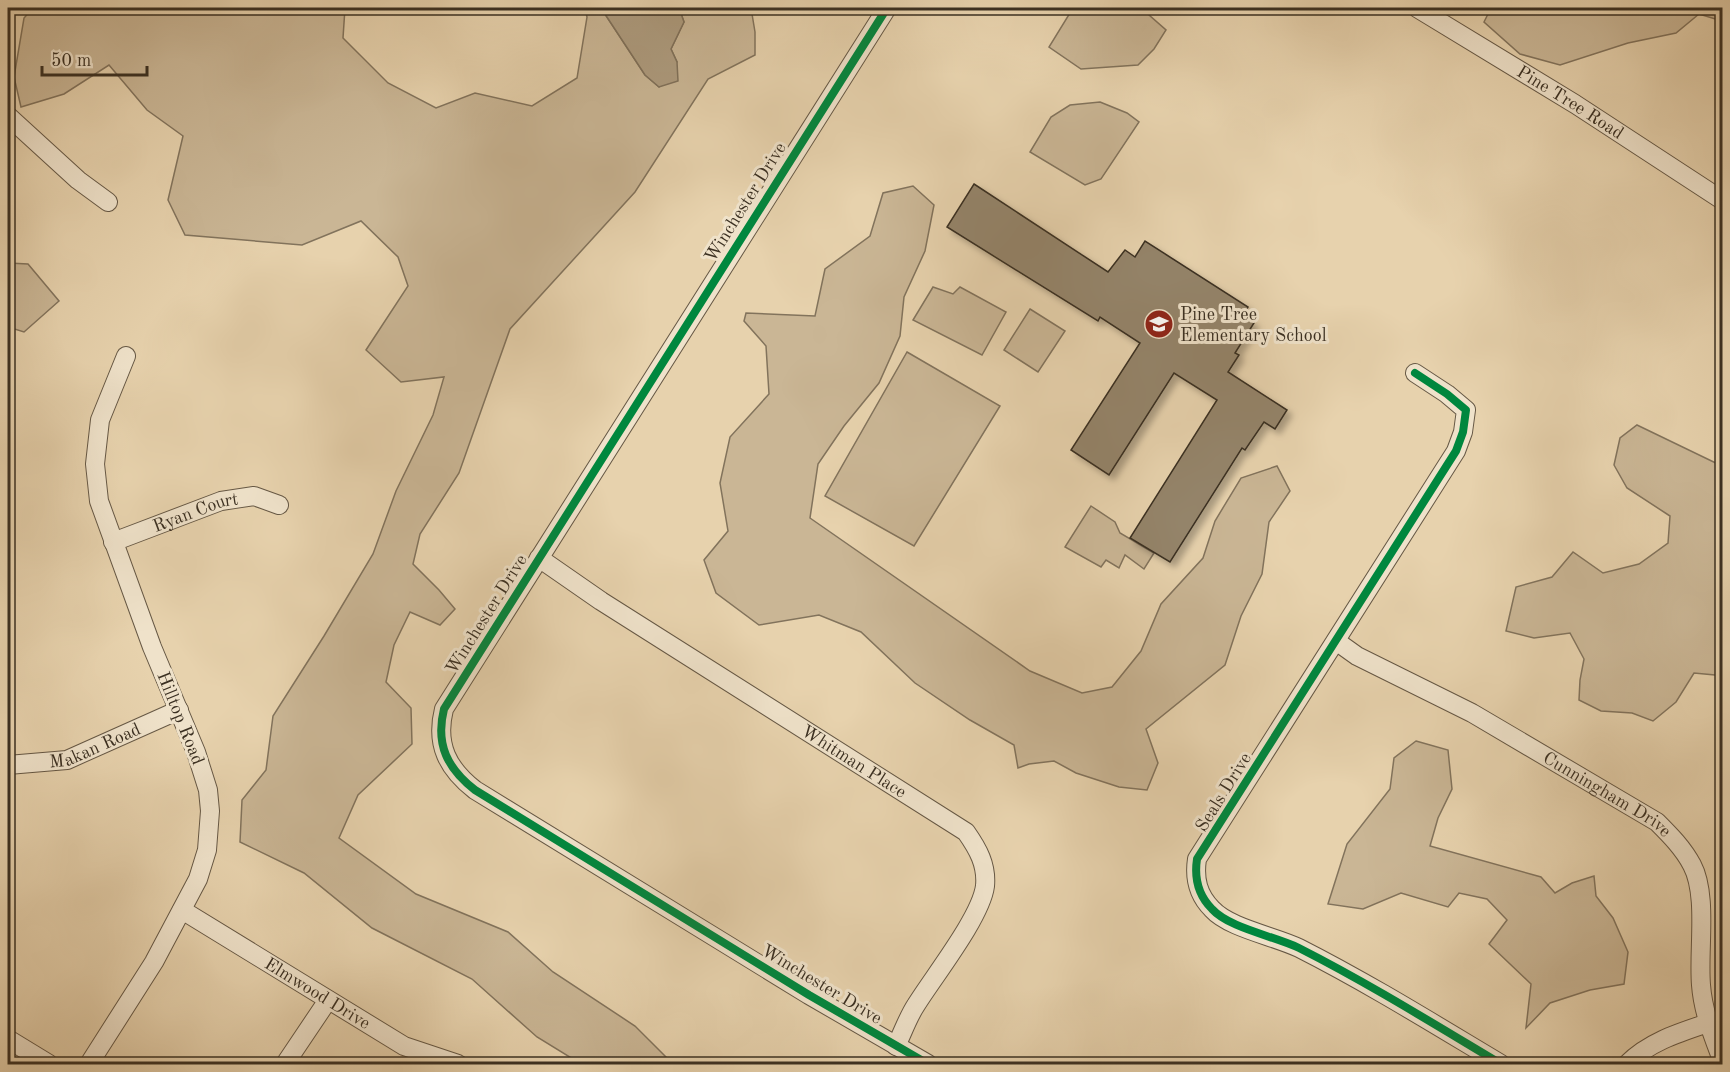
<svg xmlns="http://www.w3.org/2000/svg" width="1730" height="1072" font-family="'Old Standard TT',serif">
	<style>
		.green { fill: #cab695; stroke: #82735c; stroke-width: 1.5 }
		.water { fill: #ad9b7e; stroke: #7f7059; stroke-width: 1.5 }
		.building { fill: #94846a; stroke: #3b3022; stroke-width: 1.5; filter: url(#shadow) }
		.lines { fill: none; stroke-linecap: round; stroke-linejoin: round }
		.minor-casing { stroke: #665845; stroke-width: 20 }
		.minor { stroke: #efe2ca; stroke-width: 18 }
		.cycleway-casing { stroke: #efe2ca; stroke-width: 11 }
		.cycleway { stroke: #00873e; stroke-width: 8 }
		.labels { text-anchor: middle; stroke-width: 6; stroke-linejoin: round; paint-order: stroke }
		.street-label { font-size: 18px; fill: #3b3022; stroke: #efe2ca }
		.poi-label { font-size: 18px; fill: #3b3022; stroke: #efe2ca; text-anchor: start }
	</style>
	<defs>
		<filter id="shadow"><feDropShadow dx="5" dy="5" stdDeviation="3" flood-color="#0004"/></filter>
	</defs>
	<rect width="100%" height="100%" fill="#e7d2ad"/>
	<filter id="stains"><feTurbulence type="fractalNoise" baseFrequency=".00333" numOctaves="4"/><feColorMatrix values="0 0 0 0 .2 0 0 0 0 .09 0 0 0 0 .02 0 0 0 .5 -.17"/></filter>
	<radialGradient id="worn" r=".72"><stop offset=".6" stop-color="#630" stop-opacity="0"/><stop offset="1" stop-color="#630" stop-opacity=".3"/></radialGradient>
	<g class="green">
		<path d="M 33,8 L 345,8 L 343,38 L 388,83 L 436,108 L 475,93 L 532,106 L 577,78 L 587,17 L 585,8 L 601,8 L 645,75 L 659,87 L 677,62 L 671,49 L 684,22 L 679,8 L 751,8 L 755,32 L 755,55 L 708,79 L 635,192 L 510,329 L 459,473 L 420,534 L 413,564 L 439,590 L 455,609 L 440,625 L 410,612 L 394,645 L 386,682 L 411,708 L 412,744 L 358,795 L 339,838 L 416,894 L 508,932 L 553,972 L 635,1026 L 673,1064 L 581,1064 L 537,1037 L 472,979 L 372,928 L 304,873 L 240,842 L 242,800 L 266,770 L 273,716 L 324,636 L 373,554 L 396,491 L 433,415 L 444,377 L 401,382 L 366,350 L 408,286 L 398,257 L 361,221 L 302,245 L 185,235 L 168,200 L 183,136 L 147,110 L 109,65 L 64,94 L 21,107 L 14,77 L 24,18 Z"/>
		<path d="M 1073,8 L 1141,8 L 1166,30 L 1154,49 L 1138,65 L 1081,69 L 1049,47 Z"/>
		<path d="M 1491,8 L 1722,8 L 1722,21 L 1699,14 L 1676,33 L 1628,43 L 1560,65 L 1520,54 L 1484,22 Z"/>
		<path d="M 1100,102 L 1127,113 L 1139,122 L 1101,179 L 1085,185 L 1030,152 L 1051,117 L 1070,105 Z"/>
		<path d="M 913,186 L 934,205 L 925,251 L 904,297 L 900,336 L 879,383 L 844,426 L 818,464 L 810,518 L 1030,671 L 1082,693 L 1112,687 L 1141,651 L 1161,604 L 1203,558 L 1215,521 L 1241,478 L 1277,466 L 1290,491 L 1269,522 L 1262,574 L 1241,616 L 1225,665 L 1146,729 L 1158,763 L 1147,790 L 1119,787 L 1076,773 L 1054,761 L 1029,764 L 1018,768 L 1014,745 L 970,720 L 915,683 L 861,632 L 819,615 L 759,625 L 716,593 L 704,560 L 728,531 L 720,483 L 730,437 L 769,394 L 766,346 L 744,321 L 746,313 L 815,316 L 825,269 L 870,236 L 883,193 Z"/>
		<path d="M 8,263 L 28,264 L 59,301 L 24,332 L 8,327 Z"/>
		<path d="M 933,287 L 953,294 L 960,287 L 1006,312 L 982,355 L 913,320 Z"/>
		<path d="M 1030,309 L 1065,331 L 1038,372 L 1004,350 Z"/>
		<path d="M 907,352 L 1000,406 L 914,546 L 825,496 Z"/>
		<path d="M 1637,425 L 1722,466 L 1722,681 L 1715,675 L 1694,673 L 1676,702 L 1653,721 L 1632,713 L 1601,711 L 1579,700 L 1580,680 L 1584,659 L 1570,633 L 1534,638 L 1506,631 L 1516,587 L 1552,577 L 1573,552 L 1603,573 L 1639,564 L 1668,543 L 1670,516 L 1627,488 L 1614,465 L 1620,438 Z"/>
		<path d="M 1091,506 L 1115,522 L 1120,533 L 1154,553 L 1144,569 L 1125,555 L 1119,568 L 1106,560 L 1101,567 L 1065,547 Z"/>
		<path d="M 1416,741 L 1448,750 L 1452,789 L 1438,818 L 1430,846 L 1541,877 L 1555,893 L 1572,883 L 1594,876 L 1596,896 L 1613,918 L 1628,952 L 1624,984 L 1590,990 L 1550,1003 L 1526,1028 L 1531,984 L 1489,944 L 1507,920 L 1487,899 L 1459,893 L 1448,907 L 1401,893 L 1363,909 L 1328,904 L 1347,844 L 1390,789 L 1394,758 Z"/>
	</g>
	<path class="water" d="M 601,8 L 679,8 L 684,22 L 671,49 L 677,62 L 678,81 L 659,87 L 645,75 Z"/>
	<path class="building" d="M 974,184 L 1108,272 L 1125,250 L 1135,257 L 1145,241 L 1248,307 L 1243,316 L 1254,323 L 1235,353 L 1239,355 L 1228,372 L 1287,410 L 1275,429 L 1264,422 L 1245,450 L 1242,448 L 1170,562 L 1130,538 L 1217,400 L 1174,373 L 1109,475 L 1071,450 L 1140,343 L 1100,317 L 1098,321 L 947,227 Z"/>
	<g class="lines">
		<g class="minor-casing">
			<g id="minor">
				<path d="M 887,8 L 444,709 C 435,745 448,769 475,790 L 809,995 L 928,1064"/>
				<path id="s1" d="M 1417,8 L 1575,104 L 1722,200"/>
				<path d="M 8,116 L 78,180 L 108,202"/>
				<path d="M 1415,373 L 1447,394 L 1466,410 L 1463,432 L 1456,451 L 1197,859 C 1194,879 1198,895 1212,909 C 1229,928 1274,936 1299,948 C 1368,983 1434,1024 1501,1064"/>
				<path id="s2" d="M 113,542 L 221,501 L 254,496 L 279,505"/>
				<path id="s3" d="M 539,558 L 601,601 L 966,832 C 978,849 987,865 985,886 C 981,917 934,976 916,1005 C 908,1017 903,1032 896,1046"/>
				<path id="s4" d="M 1336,641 L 1357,656 L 1472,713 L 1657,822 C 1670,835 1683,848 1692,865 C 1708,895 1698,950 1701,985 C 1703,1012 1713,1036 1722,1060"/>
				<path id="s5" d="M 8,765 L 67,760 L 179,710"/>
				<path id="s6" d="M 182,910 L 404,1046 L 458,1064"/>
				<path d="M 8,1039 L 49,1064"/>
				<path d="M 89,1064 L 154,962 L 198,879 L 207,850 L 210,811 L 208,790 L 196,752 L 152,647 L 99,501 L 95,464 L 100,420 L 126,356"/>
				<path d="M 285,1064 L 328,1000"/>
				<path d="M 1627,1064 C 1649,1042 1678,1033 1708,1023"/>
			</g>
		</g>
		<use href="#minor" class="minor"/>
		<g class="cycleway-casing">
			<g id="cycleway">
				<path d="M 887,8 L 444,709 C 435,745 448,769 475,790 L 809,995 L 928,1064"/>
				<path d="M 1415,373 L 1447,394 L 1466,410 L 1463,432 L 1456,451 L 1197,859 C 1194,879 1198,895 1212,909 C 1229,928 1274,936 1299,948 C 1368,983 1434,1024 1501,1064"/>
			</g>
		</g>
		<use href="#cycleway" class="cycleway"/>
	</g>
	<defs>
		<g id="school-disc" transform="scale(1.5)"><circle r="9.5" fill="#8f2418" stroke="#efe2ca"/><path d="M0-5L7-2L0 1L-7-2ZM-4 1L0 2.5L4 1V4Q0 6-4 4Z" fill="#fff"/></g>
	</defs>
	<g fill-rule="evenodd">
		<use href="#school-disc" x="1159" y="324"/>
	</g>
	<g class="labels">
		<g class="street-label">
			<text dy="6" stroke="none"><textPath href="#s1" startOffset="180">Pine Tree Road</textPath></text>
			<text transform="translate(745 202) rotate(-58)" y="6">Winchester Drive</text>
			<text dy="6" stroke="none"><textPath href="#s2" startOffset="88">Ryan Court</textPath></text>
			<text transform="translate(486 614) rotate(-58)" y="6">Winchester Drive</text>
			<text transform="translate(181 718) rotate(68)" y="6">Hilltop Road</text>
			<text dy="6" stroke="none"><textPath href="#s5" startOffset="90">Makan Road</textPath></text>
			<text dy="6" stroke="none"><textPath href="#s3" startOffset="375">Whitman Place</textPath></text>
			<text transform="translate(1223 792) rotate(-58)" y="6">Seals Drive</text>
			<text dy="6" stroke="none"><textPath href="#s4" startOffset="312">Cunningham Drive</textPath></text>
			<text transform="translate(822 984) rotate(31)" y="6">Winchester Drive</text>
			<text dy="6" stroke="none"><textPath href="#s6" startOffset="159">Elmwood Drive</textPath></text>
		</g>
		<g class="poi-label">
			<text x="1180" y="320">Pine Tree<tspan x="1180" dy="21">Elementary School</tspan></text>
		</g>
	</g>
	<rect width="1730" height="1072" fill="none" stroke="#e7d2ad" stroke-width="30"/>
	<rect x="9" y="9" width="1712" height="1054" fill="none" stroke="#3b3022" stroke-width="3"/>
	<rect x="15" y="15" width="1700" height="1042" fill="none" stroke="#3b3022" stroke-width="1.5"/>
	<path d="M42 66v9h105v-9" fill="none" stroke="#3b3022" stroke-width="3"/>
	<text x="51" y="66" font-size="18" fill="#3b3022" stroke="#efe2ca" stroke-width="4.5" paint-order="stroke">50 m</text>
	<rect width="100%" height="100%" filter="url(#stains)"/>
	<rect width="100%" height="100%" fill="url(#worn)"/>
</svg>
